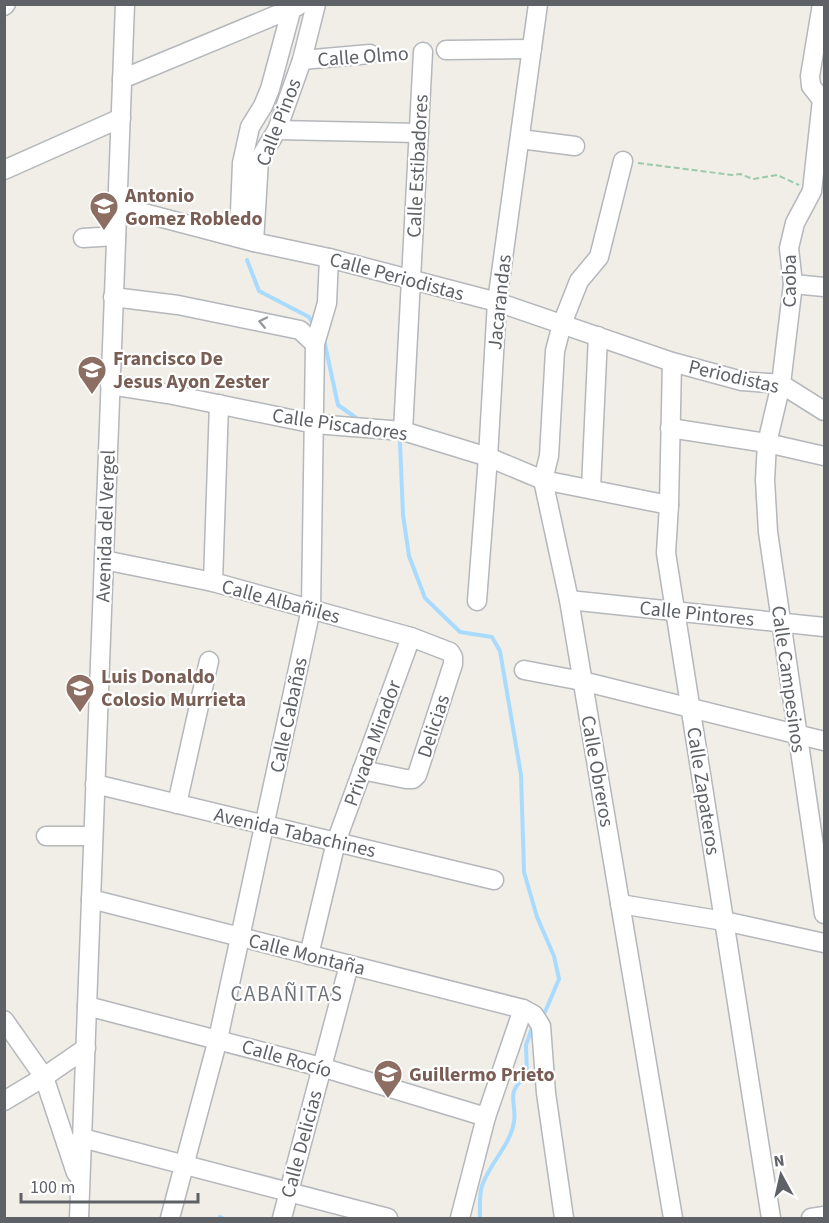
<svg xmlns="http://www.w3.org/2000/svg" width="829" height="1223" font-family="'Source Sans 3',sans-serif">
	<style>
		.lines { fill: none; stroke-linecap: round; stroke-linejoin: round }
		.stream { stroke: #a8dbff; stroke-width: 4 }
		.minor-casing { stroke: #b4b7bb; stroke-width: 21 }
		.path { stroke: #9cc9a8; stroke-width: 2; stroke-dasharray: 6 3; stroke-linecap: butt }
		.minor { stroke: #fff; stroke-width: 18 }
		.oneway { stroke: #96999c }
		.labels { text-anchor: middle; stroke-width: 4.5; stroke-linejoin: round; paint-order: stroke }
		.street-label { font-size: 20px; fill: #5e6267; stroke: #fff }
		.education-label { font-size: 20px; font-weight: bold; fill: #785e54; stroke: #fff; text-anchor: start }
		.neighbourhood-label { font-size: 21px; letter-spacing: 1.5px; fill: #6f7479; stroke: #fff }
	</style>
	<rect width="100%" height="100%" fill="#f0eee7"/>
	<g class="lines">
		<g class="stream">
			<path d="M 247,260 L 259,291 L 309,317 L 314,325"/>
			<path d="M 324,340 L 338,405 L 359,420"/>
			<path d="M 400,442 L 403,515 L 409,556 L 425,598 L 460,632 L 492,637 L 500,651 L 521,775 L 524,872 L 537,917 L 554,956 L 559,979 L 545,1012"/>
			<path d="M 220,1217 L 222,1218"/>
			<path d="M 480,1218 C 480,1208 479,1195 482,1186 C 489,1164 510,1146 514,1122 C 517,1101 504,1093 527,1076 L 526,1045 L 532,1028"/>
		</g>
		<g class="minor-casing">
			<g id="minor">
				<path d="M 822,4 L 810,76 L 811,86 L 822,100 L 812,191 L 795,223 L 789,248 L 793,284 L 781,384 L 767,443 L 765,480 L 768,532 L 824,914"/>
				<path d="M 4,6 L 6,4"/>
				<path d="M 446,50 L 532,49"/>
				<path d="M 302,60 L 370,54"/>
				<path d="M 122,79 L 298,6"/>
				<path d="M 277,130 L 419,133"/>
				<path d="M 520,139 L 575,146"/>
				<path d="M 623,161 L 599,257 L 579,281 L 562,324 L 555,351 L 549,456 L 543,480 L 569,600 L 673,1218"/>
				<path d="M 4,170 L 121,118"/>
				<path d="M 117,206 L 254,242 L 329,258 L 497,302 L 672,362 L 742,381 L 781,384 L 824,411"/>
				<path d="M 239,237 L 242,163 L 250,127 L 263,106 L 270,89 L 290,15 L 290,8 L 284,4"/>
				<path d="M 83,238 L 116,236"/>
				<path d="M 254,242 L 259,160 L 277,130 L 302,60 L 316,4"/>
				<path d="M 793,284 L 824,287"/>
				<path d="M 113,297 L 178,305 L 300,330 L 315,344"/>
				<path d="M 672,362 L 669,505 L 666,553 L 771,1218"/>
				<path d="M 110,385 L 168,394 L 315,424 L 403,431 L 488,457 L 543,480 L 669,505"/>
				<path d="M 670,428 L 767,443 L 824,456"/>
				<path d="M 403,431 L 423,52"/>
				<path d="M 591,488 L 598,336"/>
				<path d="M 104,560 L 213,582 L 411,637 L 450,652 L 453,657 L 453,664 L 417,775 L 413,779 L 406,779 L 362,770"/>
				<path d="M 213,582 L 219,404"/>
				<path d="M 569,600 L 824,627"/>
				<path d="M 477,601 L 488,457 L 497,302 L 538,4"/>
				<path d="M 524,670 L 582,681 L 824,741"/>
				<path d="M 95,784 L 494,880"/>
				<path d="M 177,804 L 209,661"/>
				<path d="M 46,836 L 93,836"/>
				<path d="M 91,899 L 523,1009 L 534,1015 L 541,1026 L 546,1093 L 564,1218"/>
				<path d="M 620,904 L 724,921 L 824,943"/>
				<path d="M 309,955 L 336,842 L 411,637"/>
				<path d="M 87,1006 L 321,1067 L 486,1117"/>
				<path d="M 4,1020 L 44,1077 L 76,1173"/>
				<path d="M 4,1101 L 44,1077 L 86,1048"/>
				<path d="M 82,1138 L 388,1218"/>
				<path d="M 79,1218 L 125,4"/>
				<path d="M 170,1218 L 218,1039 L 311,609 L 315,344 L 327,303 L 329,258"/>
				<path d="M 282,1218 L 349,965"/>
				<path d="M 460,1218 L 486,1117 L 523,1009"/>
				<path d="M 811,1218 L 824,1216"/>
			</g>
		</g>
		<g class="path">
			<path d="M 385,53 L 410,52"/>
			<path d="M 638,163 L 732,175 L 740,174 L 753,179 L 777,175 L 799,185"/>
		</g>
		<use href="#minor" class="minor"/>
	</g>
	<defs><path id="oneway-chevron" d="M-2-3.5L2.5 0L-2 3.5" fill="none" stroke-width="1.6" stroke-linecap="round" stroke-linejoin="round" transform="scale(1.5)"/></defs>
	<use class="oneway" href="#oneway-chevron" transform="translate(263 322) rotate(-168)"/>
	<defs>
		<g id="school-pin" transform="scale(1.5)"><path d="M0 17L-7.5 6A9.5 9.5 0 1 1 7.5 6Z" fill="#8d6e63" stroke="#fff"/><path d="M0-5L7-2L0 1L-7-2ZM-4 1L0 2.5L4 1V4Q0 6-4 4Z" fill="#fff"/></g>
	</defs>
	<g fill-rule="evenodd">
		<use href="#school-pin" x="104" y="206"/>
		<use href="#school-pin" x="92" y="370"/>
		<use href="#school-pin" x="80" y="688"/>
		<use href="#school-pin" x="388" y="1074"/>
	</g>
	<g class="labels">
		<g class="street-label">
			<text transform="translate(363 56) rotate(-4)" y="7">Calle Olmo</text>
			<text transform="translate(278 122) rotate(-69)" y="7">Calle Pinos</text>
			<text transform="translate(417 166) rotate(-87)" y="7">Calle Estibadores</text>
			<text transform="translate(397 276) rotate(15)" y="7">Calle Periodistas</text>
			<text transform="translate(789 281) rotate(-90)" y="7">Caoba</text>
			<text transform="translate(499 302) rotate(-84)" y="7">Jacarandas</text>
			<text transform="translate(734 376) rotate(13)" y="7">Periodistas</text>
			<text transform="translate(340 424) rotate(8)" y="7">Calle Piscadores</text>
			<text transform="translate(105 526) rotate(-88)" y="7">Avenida del Vergel</text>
			<text transform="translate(281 601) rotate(15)" y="7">Calle Albañiles</text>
			<text transform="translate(697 613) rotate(6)" y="7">Calle Pintores</text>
			<text transform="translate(789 679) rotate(82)" y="7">Calle Campesinos</text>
			<text transform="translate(288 715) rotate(-78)" y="7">Calle Cabañas</text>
			<text transform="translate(433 726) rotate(-72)" y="7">Delicias</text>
			<text transform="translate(372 743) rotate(-70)" y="7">Privada Mirador</text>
			<text transform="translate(598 771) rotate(80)" y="7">Calle Obreros</text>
			<text transform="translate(704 791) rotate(81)" y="7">Calle Zapateros</text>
			<text transform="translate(295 832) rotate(13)" y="7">Avenida Tabachines</text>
			<text transform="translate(307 954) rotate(14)" y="7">Calle Montaña</text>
			<text transform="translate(287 1058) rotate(16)" y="7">Calle Rocío</text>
			<text transform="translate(301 1144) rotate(-75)" y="7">Calle Delicias</text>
		</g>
		<g class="education-label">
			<text x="125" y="202">Antonio<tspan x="125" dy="23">Gomez Robledo</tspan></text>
			<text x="113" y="365">Francisco De<tspan x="113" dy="23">Jesus Ayon Zester</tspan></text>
			<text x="101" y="683">Luis Donaldo<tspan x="101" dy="23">Colosio Murrieta</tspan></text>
			<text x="409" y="1081">Guillermo Prieto</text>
		</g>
		<g class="neighbourhood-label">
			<text x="287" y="1001">CABAÑITAS</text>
		</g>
	</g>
	<rect width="829" height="1223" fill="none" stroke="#5e6267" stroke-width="12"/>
	<g transform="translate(781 1175) rotate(352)" stroke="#ffffff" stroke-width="4.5" paint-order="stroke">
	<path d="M0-4.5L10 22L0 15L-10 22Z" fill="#5e6267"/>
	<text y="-9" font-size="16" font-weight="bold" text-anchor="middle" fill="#5e6267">N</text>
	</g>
	<path d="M21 1193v9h177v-9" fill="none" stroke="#5e6267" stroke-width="3"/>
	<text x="30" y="1193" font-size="18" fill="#5e6267" stroke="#ffffff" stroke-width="4.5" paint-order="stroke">100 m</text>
</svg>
